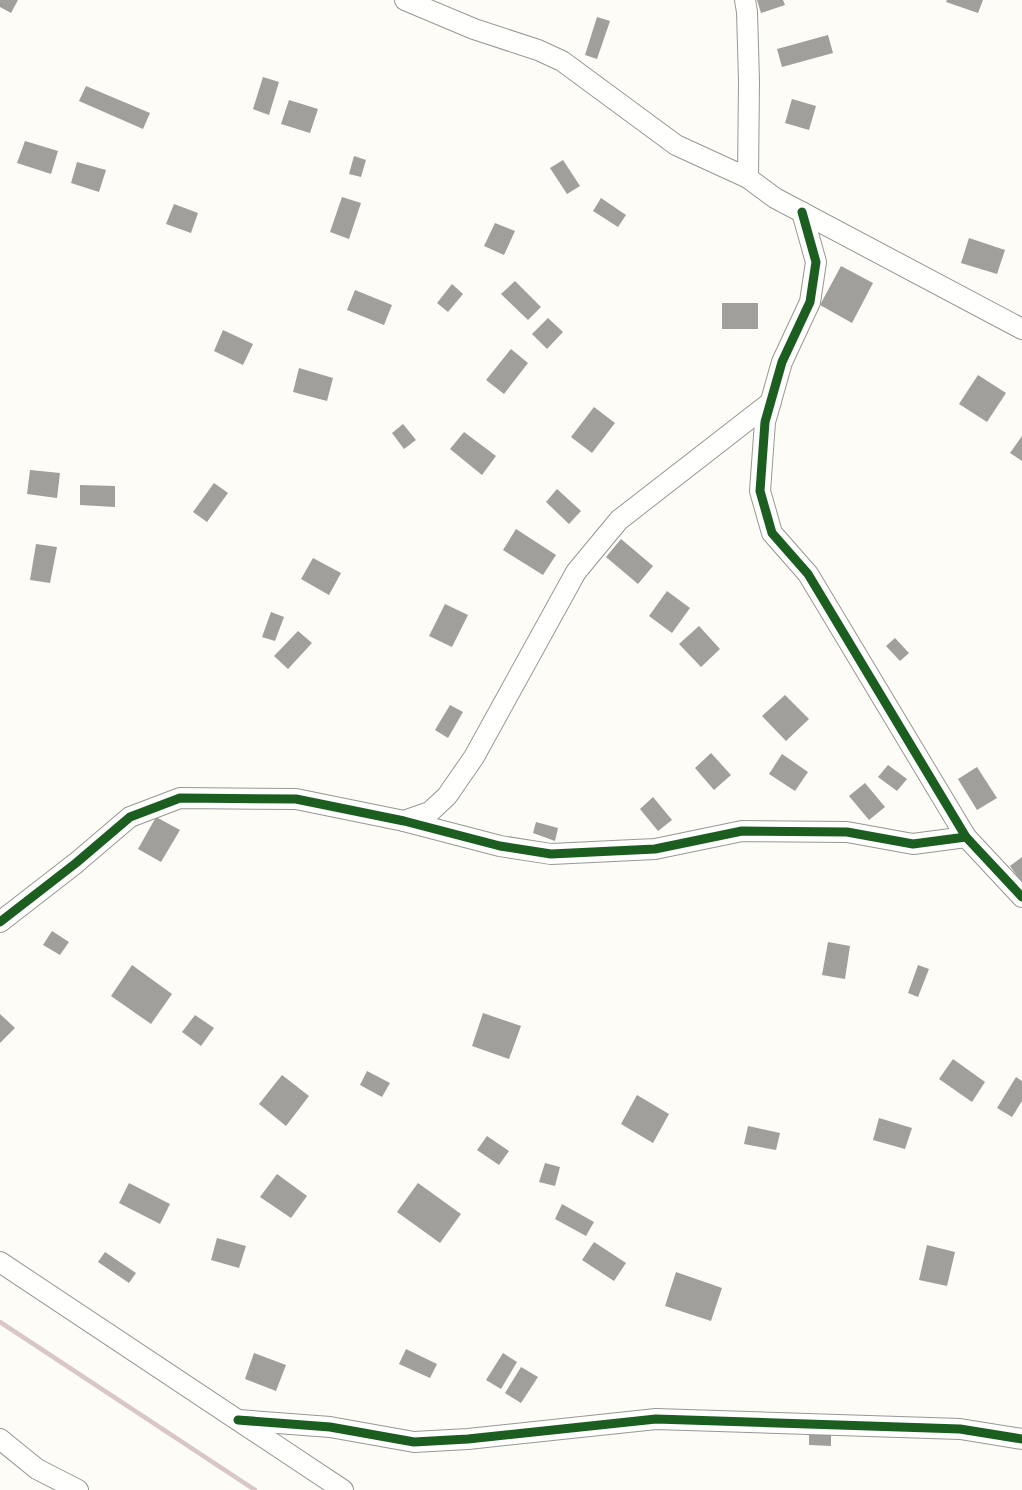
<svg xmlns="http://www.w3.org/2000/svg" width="1022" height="1490" font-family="Spectral,serif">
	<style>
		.building { fill: #a19f9c }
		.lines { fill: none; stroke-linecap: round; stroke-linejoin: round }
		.street-casing { stroke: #979795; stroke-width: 22 }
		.street { stroke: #fffffe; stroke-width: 20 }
		.rail { stroke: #d9c6c7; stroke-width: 4.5 }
		.cycleway-casing { stroke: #fff; stroke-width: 13 }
		.cycleway { stroke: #1b5e20; stroke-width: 9 }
	</style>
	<rect width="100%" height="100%" fill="#fdfcf7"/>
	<g class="building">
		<path d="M 0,0 L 18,0 L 11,13 L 0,7 Z"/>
		<path d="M 757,0 L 783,0 L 785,5 L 761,13 Z"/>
		<path d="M 947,0 L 983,0 L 978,13 L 946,2 Z"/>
		<path d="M 597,17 L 610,21 L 597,59 L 585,55 Z"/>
		<path d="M 828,35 L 833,53 L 782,67 L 777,49 Z"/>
		<path d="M 263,77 L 279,82 L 269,115 L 253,109 Z"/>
		<path d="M 86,86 L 150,113 L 143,129 L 79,101 Z"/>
		<path d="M 792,99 L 816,106 L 809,130 L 785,123 Z"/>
		<path d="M 289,100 L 318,109 L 310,133 L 281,124 Z"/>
		<path d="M 25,141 L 58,151 L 51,174 L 17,163 Z"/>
		<path d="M 354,156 L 366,160 L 361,177 L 349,174 Z"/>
		<path d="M 563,160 L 580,186 L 567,194 L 550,168 Z"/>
		<path d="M 77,162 L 106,170 L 99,192 L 71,183 Z"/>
		<path d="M 342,197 L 361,203 L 349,239 L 330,232 Z"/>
		<path d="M 601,198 L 626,215 L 618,227 L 593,211 Z"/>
		<path d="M 174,204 L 198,213 L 191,233 L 166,224 Z"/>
		<path d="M 495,223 L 515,231 L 504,255 L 484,246 Z"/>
		<path d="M 969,238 L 1005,250 L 997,274 L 961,263 Z"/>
		<path d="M 841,266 L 873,283 L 852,323 L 820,305 Z"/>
		<path d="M 515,281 L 541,307 L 528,320 L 501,294 Z"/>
		<path d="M 452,284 L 463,294 L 448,312 L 437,303 Z"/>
		<path d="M 355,290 L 392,305 L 384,325 L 347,310 Z"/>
		<rect x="722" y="303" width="36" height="26"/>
		<path d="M 548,318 L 563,332 L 547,349 L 532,334 Z"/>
		<path d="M 223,330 L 253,344 L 243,365 L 214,351 Z"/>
		<path d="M 511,349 L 528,363 L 504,394 L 486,380 Z"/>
		<path d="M 299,368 L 333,378 L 327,401 L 293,392 Z"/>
		<path d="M 978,375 L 1006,393 L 987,422 L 959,404 Z"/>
		<path d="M 594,407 L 615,423 L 592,453 L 571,437 Z"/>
		<path d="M 403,424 L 416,440 L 404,449 L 392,433 Z"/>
		<path d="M 464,432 L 496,456 L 482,475 L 450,449 Z"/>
		<path d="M 1022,436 L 1022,461 L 1010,453 Z"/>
		<path d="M 30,470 L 60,473 L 57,498 L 27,494 Z"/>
		<path d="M 214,483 L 228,493 L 207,522 L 193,512 Z"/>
		<path d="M 80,485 L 115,486 L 115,507 L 80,505 Z"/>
		<path d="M 557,489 L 581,511 L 569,524 L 546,502 Z"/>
		<path d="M 516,529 L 556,555 L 543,575 L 503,550 Z"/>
		<path d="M 621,539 L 653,566 L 638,584 L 606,557 Z"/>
		<path d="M 36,544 L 57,547 L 50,583 L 30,580 Z"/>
		<path d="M 313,558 L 341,573 L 329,595 L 301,579 Z"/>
		<path d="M 667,591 L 690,608 L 672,633 L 649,616 Z"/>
		<path d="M 445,604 L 468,615 L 452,647 L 429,636 Z"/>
		<path d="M 271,612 L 284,617 L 275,641 L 262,637 Z"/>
		<path d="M 699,626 L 720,649 L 701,667 L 679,644 Z"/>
		<path d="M 298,631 L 312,643 L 288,669 L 274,656 Z"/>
		<path d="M 895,638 L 909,653 L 900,661 L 886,646 Z"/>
		<path d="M 785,695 L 809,719 L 786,741 L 762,716 Z"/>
		<path d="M 450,705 L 463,712 L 448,738 L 435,730 Z"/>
		<path d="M 711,753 L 731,775 L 714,790 L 695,768 Z"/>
		<path d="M 782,754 L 808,772 L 795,791 L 769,774 Z"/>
		<path d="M 888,765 L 907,779 L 897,791 L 878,777 Z"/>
		<path d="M 977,767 L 997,798 L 977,810 L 958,779 Z"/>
		<path d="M 865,783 L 885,807 L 869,820 L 849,796 Z"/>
		<path d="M 653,797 L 672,820 L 658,831 L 640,809 Z"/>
		<path d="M 156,817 L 180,830 L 161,862 L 138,849 Z"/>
		<path d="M 536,822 L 558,828 L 555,841 L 533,833 Z"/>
		<path d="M 1022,857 L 1022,883 L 1010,866 Z"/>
		<path d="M 52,931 L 69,942 L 60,955 L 43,945 Z"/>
		<path d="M 828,942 L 850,946 L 845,979 L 822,975 Z"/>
		<path d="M 132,965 L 172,994 L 151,1024 L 111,996 Z"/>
		<path d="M 918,965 L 929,969 L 918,997 L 908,993 Z"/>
		<path d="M 483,1013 L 521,1026 L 509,1059 L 472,1046 Z"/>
		<path d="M 0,1014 L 15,1028 L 0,1043 Z"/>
		<path d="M 195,1015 L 214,1028 L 201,1046 L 182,1032 Z"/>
		<path d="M 953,1059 L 985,1082 L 972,1102 L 939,1079 Z"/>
		<path d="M 367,1071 L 390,1083 L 382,1097 L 360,1085 Z"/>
		<path d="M 282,1075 L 309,1096 L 286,1126 L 259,1104 Z"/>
		<path d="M 1016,1077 L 1022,1081 L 1022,1101 L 1012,1117 L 997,1108 Z"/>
		<path d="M 637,1095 L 669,1114 L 653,1143 L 621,1124 Z"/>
		<path d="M 879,1118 L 912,1128 L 905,1149 L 873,1140 Z"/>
		<path d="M 748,1126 L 780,1133 L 776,1150 L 744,1144 Z"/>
		<path d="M 487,1136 L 509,1151 L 499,1165 L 477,1150 Z"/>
		<path d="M 545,1163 L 560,1167 L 555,1186 L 539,1182 Z"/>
		<path d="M 277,1174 L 307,1196 L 291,1218 L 260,1197 Z"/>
		<path d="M 129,1183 L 170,1204 L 160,1224 L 119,1203 Z"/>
		<path d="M 418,1183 L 461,1214 L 440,1243 L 397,1212 Z"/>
		<path d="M 562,1204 L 594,1222 L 586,1236 L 555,1219 Z"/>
		<path d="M 217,1238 L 246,1246 L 239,1268 L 211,1260 Z"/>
		<path d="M 594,1242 L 626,1263 L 614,1281 L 582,1260 Z"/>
		<path d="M 927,1245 L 955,1252 L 947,1286 L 919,1280 Z"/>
		<path d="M 105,1252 L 136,1273 L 129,1283 L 98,1262 Z"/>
		<path d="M 676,1272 L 722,1288 L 711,1321 L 665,1306 Z"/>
		<path d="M 406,1349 L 437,1364 L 430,1378 L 399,1364 Z"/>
		<path d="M 254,1353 L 286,1365 L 276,1391 L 245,1379 Z"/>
		<path d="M 503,1353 L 517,1362 L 501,1389 L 486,1380 Z"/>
		<path d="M 521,1367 L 538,1377 L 521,1403 L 505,1393 Z"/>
		<path d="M 809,1432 L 831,1433 L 831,1446 L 809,1445 Z"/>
	</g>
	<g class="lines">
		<g class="street-casing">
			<g id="street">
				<path d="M 405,0 L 474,29 L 538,50 L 562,61 L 676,145 L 748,178 L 775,198 L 1022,329"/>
				<path d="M 745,0 L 747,12 L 749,81 L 748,178"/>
				<path d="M 802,212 L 816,262 L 810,302 L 782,362 L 765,422 L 760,491 L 772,533 L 808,574 L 966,837 L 1022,897"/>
				<path d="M 404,821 L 430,812 L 447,796 L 474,757 L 576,572 L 619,520 L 771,402"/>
				<path d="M 0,922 L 76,863 L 130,817 L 180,798 L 296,799 L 404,821 L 500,846 L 551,854 L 655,849 L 742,831 L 847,832 L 913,844 L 966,837"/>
				<path d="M 0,1262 L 343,1490"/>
				<path d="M 238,1420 L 330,1427 L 414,1442 L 468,1439 L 656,1419 L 960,1429 L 1022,1439"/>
				<path d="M 0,1439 L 37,1469 L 78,1490"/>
			</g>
		</g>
		<use href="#street" class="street"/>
		<path class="rail" d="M 0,1322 L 255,1490"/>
		<g class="cycleway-casing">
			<g id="cycleway">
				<path d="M 802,212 L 816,262 L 810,302 L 782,362 L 765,422 L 760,491 L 772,533 L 808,574 L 966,837 L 1022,897"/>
				<path d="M 0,922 L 76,863 L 130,817 L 180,798 L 296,799 L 404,821 L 500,846 L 551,854 L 655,849 L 742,831 L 847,832 L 913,844 L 966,837"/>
				<path d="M 238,1420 L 330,1427 L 414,1442 L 468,1439 L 656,1419 L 960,1429 L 1022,1439"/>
			</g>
		</g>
		<use href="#cycleway" class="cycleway"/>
	</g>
</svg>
